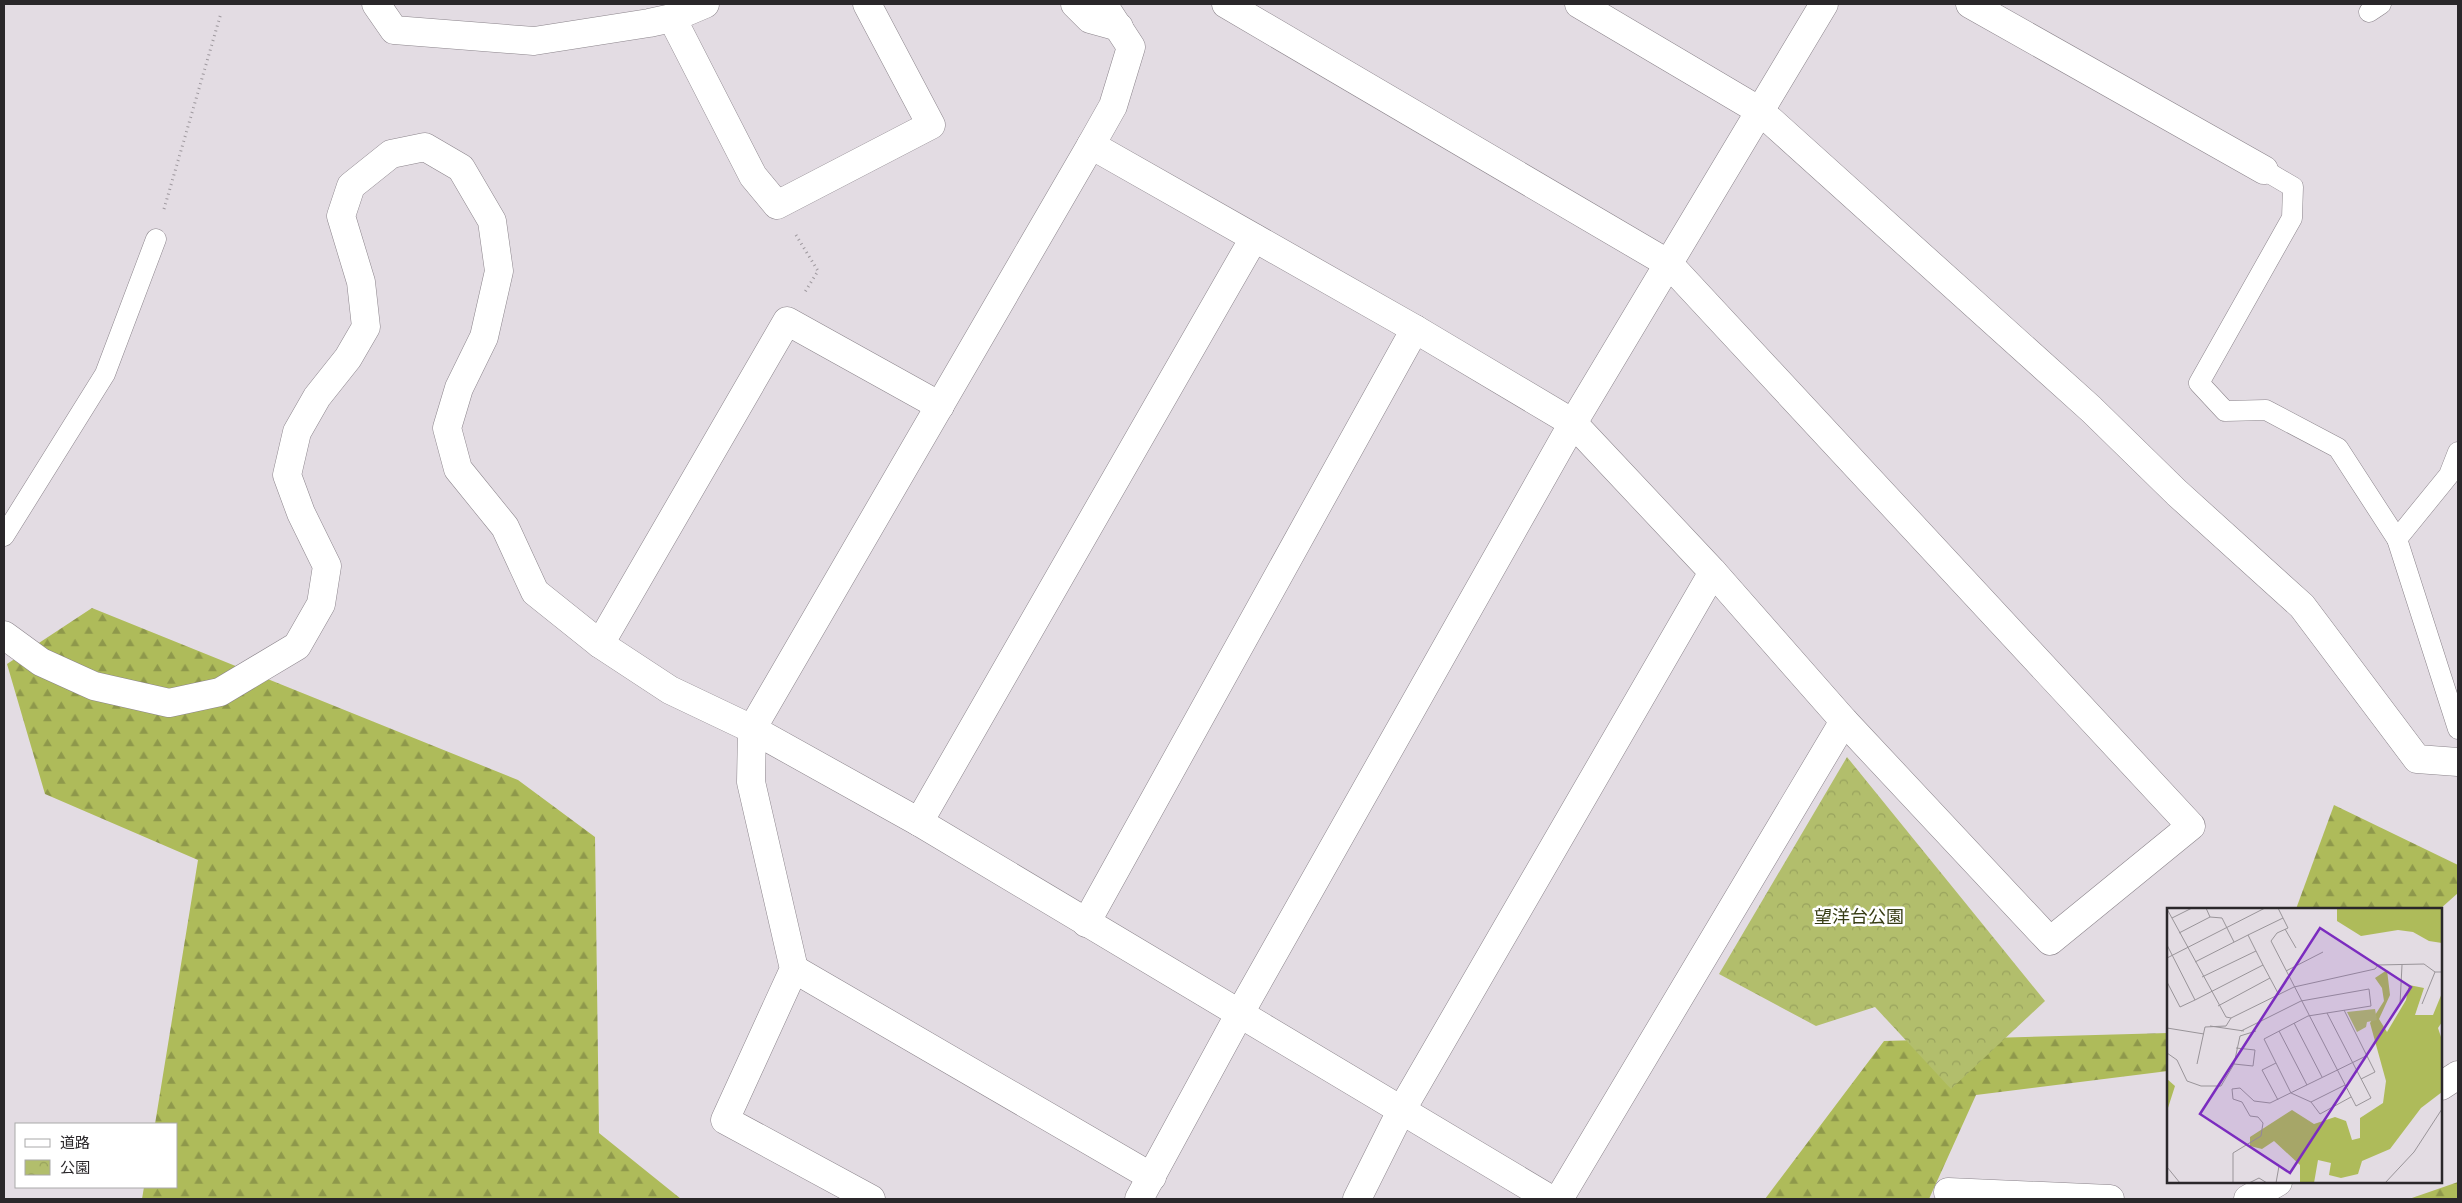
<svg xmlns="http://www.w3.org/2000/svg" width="2462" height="1203" font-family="Arial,'Noto Sans JP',sans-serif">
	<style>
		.forest { fill: url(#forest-firs) }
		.park { fill: url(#park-crowns) }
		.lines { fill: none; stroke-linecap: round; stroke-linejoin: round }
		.lane-casing { stroke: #8b848b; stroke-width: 21 }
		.street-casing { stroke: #8b848b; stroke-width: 29 }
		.path { stroke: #9e989e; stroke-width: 3; stroke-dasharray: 1 4; stroke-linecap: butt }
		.lane { stroke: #fff; stroke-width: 20 }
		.street { stroke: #fff; stroke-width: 28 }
		.labels { text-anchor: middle; stroke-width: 5; stroke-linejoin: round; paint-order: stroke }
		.park-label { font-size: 18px; fill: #373d14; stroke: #fff }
		.inset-road { fill: none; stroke: #999499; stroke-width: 1 }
		.view { fill: #7b2cbf; fill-opacity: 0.15; stroke: #7b2cbf; stroke-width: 2.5 }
		.inset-edge { fill: none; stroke: #2a272a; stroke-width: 2.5 }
	</style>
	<defs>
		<pattern id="forest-firs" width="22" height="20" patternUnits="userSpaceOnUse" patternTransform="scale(1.25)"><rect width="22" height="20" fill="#aebb5a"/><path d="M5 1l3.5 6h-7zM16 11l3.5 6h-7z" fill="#8e984b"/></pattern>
		<pattern id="park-crowns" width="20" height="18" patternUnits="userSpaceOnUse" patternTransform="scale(1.25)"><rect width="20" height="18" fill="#b2be6c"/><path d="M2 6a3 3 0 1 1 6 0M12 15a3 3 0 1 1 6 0" fill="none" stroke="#99a35e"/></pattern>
	</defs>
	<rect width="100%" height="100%" fill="#e3dce3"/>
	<g class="forest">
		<path d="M 92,608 L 518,780 L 595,837 L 599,1133 L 681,1199 L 142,1199 L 144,1187 L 176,1187 L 176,1124 L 155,1124 L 198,860 L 45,794 L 7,664 Z"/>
		<path d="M 2334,805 L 2458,865 L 2458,893 L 2440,909 L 2296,909 Z"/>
		<path d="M 2168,1033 L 2168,1071 L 1976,1095 L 1929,1199 L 1765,1199 L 1884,1041 Z"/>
		<path d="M 2458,1182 L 2458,1199 L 2409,1199 Z"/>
	</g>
	<path class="park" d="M 1847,757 L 2045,1001 L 1951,1089 L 1875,1007 L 1816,1026 L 1719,974 Z"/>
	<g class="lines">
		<g class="lane-casing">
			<g id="lane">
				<path d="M 2369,12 L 2381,4"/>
				<path d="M 2264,170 L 2293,187 L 2292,218 L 2199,383 L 2225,411 L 2266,410 L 2338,448 L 2397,539 L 2458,729"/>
				<path d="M 4,536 L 105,374 L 156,239"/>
				<path d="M 2397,539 L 2449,475 L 2458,452"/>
			</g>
		</g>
		<g class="street-casing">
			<g id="street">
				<path d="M 376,4 L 394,30 L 534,41 L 649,23 L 672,18 L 705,4"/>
				<path d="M 1075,4 L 1090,19 L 1119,27"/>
				<path d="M 1579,4 L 1760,111 L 2091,409 L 2177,493 L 2302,606 L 2417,759 L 2458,762"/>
				<path d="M 1970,4 L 2264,170"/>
				<path d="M 672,18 L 753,176 L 777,205 L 931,125 L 867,4"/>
				<path d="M 1091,145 L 1113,106 L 1131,47 L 1103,4"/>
				<path d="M 4,635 L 41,662 L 94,686 L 169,703 L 220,692 L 297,646 L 321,604 L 327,566 L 301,513 L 287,475 L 297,432 L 317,397 L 348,358 L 366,327 L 361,282 L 341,216 L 351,186 L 391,154 L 425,147 L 461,168 L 492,221 L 499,271 L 484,337 L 459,388 L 447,428 L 458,469 L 505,527 L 535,592 L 600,644 L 670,690 L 752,729 L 919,822 L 1550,1199"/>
				<path d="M 600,644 L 787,321 L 940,406"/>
				<path d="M 919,822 L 1254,238"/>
				<path d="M 1086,923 L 1415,329"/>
				<path d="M 794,969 L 1152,1177"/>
				<path d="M 2441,1086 L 2458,1075"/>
				<path d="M 1948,1192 L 2110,1199"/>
				<path d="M 871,1199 L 725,1120 L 794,969 L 751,782 L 752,729 L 1091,145 L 1415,329 L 1573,423 L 1713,572 L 1844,721 L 2050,941 L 2191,826 L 1669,264 L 1226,4"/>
				<path d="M 1139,1199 L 1240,1013 L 1573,423 L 1824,4"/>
				<path d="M 1357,1199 L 1401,1111 L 1713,572"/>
				<path d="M 1559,1199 L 1844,721"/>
				<path d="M 2248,1199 L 2278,1182"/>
			</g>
		</g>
		<g class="path">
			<path d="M 164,209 L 221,13"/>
			<path d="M 796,235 L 818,271 L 805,292"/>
		</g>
		<use href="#lane" class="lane"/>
		<use href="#street" class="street"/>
	</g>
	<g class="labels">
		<g class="park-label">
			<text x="1859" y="923">望洋台公園</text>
		</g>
	</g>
	<g transform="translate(2167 908)">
		<rect width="275" height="275" fill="#e3dce3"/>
		<path d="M 170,0 L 275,0 L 275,35 L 262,33 L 246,24 L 231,22 L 194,28 L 170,13 ZM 220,62 L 223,87 L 212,111 L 220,124 L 239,92 L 242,77 L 257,80 L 248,107 L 266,107 L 275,85 L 275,114 L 271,120 L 275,132 L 275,184 L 254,200 L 223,241 L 195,253 L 191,266 L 174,270 L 162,267 L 164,255 L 151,252 L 147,275 L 133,275 L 133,257 L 107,233 L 95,241 L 83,238 L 83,229 L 125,202 L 147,216 L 168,209 L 179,213 L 185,232 L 193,230 L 193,210 L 216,195 L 219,173 L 203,115 L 217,93 L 215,80 L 208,70 ZM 0,171 L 8,178 L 0,203 Z" fill="#aebb5a"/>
		<path d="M 208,101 L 210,112 L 200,114 L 199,119 L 190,124 L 180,104 Z" fill="#b2be6c"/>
		<path class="inset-road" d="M 0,1 L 59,109 L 64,110 L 127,79 L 208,61 L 211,57 L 257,56 L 268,64 L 275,64M 43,9 L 55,10 L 67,34M 5,10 L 25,0M 116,10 L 121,20 L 110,25 L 104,33 L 189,198 L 204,190 L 160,105M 118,21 L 129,40M 12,25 L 43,9 L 39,0M 81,27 L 116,10 L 111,0M 0,37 L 28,92 L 96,57 L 81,27 L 28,54M 0,50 L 98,0M 96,57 L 112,87M 119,63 L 156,44M 35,69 L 89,43M 0,74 L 13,99 L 28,92M 255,96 L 268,64M 51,98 L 103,70M 177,102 L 208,164 L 194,171M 127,115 L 155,169M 43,118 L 77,123M 218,118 L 233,96 L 235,57M 0,120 L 37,126M 74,123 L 134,93 L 202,81 L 204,98 L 141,108 L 97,131 L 124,185 L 144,194 L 153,206 L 184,189M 112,123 L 140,177M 0,145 L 10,152 L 20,173 L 34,178 L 54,178 L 67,156 L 73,128 L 89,123M 109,155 L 95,162 L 111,192M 30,156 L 38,119 L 59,118 L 64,110M 67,156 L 86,158 L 88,142 L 69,140M 144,194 L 178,177M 0,259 L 13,275M 66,275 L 66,245 L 94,228 L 96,215 L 91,209 L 83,208 L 75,194 L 66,191 L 65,181 L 73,180 L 87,193 L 103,195 L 199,148M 82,275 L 92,270 L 100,275M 109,275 L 112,258M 218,275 L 247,244 L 275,201"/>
		<path class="view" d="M 153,20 L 244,79 L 123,265 L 33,206 Z"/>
		<rect width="275" height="275" class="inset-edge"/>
	</g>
	<rect width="2462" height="1203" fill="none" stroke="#2a272a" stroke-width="10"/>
	<rect x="15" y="1123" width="162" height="65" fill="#ffffff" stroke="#aaa9aa"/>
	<rect x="25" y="1139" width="25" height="8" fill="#ffffff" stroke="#aaa9aa"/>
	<text x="60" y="1148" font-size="15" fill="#2a272a">道路</text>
	<rect x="25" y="1160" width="25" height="15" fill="url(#park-crowns)" stroke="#aaa9aa"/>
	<text x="60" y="1173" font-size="15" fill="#2a272a">公園</text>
</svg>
